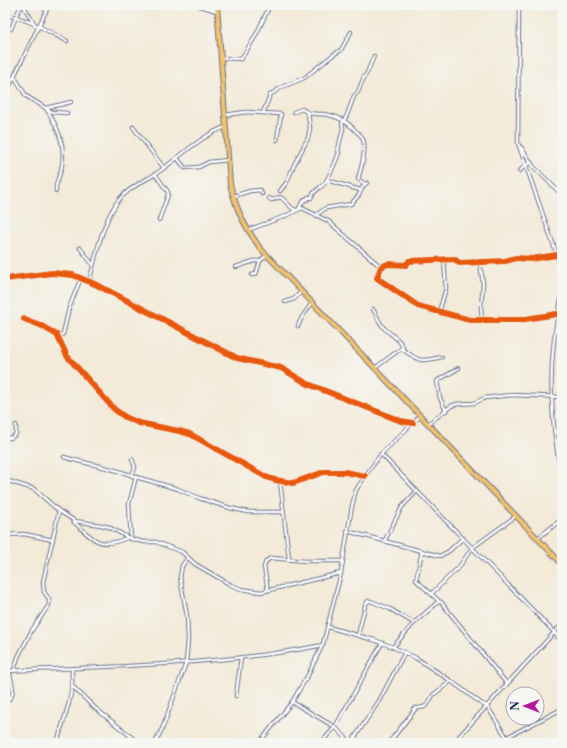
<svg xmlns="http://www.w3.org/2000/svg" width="567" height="748" font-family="'Libre Caslon Text',serif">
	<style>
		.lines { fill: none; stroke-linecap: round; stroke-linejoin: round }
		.street-casing { stroke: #677089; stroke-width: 4.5 }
		.primary-casing { stroke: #677089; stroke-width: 6 }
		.street { stroke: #fff; stroke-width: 2.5 }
		.primary { stroke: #f3c26a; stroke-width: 4 }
		.cycleway-casing { stroke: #f6f6f2; stroke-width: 8 }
		.cycleway { stroke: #e8590c; stroke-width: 6 }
	</style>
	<rect width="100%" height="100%" fill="#f6f6f2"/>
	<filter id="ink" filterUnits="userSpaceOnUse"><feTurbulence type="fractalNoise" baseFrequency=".025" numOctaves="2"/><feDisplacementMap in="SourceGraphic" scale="8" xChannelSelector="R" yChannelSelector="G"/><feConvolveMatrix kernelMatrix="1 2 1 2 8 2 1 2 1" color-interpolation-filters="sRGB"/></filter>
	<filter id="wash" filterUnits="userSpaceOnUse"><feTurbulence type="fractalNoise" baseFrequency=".012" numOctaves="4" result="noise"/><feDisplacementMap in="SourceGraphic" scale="16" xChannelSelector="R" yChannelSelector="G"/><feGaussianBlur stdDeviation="0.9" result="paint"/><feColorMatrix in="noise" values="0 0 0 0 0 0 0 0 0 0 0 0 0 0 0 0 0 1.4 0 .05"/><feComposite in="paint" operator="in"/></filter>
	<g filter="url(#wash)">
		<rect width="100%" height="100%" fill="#f3ead8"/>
	</g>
	<g filter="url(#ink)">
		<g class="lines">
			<g class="street-casing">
				<g id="street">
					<path d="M 23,5 L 35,25"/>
					<path d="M 197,5 L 217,11"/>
					<path d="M 519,5 L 518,143 L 557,255 L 562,273"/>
					<path d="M 5,15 C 28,18 47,31 67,41"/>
					<path d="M 5,28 L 11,29 L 21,5"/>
					<path d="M 221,58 L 241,59 L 255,37 L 270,5"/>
					<path d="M 14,76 L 26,96 L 52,112 L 67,113"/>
					<path d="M 5,95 L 49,5"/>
					<path d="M 46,108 C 58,128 67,146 61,170 C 59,177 55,184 56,191"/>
					<path d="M 46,108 L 71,102"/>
					<path d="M 294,112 L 302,109 C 310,116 319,113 329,115 C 338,117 347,122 353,128 C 356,132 359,133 362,137 C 368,147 361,169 358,179 L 365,184"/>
					<path d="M 263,113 L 270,95 L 282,87 L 304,78 L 333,55 L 341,50 L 351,32"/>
					<path d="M 225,115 L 246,112 L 281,114 L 277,140"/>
					<path d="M 133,127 L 164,168"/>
					<path d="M 521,147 L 533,166 L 562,195"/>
					<path d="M 177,158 L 185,168 L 199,167 L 209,162 L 228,160"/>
					<path d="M 519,171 L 531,162"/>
					<path d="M 155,174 L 168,192 L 168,195 L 159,220"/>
					<path d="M 327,180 L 360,190"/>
					<path d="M 280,191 L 287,182 L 294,165 L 308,138 L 310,128 L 308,113"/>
					<path d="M 234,196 L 250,191 L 260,190 L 262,194"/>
					<path d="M 269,198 L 271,200 C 275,200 278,196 282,198 L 293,209 L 296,210"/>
					<path d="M 299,209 L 300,206 L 305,199 L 307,200 L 308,197 L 311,198 C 313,191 319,189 324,184 C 327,182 338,157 339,152 L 338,150 L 343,128 L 342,124 L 347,115 L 354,96 L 358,92 L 364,77 L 367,73 L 374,56"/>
					<path d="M 316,215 L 326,208 L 351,204 L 359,195 L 363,186 L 367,183"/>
					<path d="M 248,230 L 283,217 L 302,208 L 328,221 L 381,267"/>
					<path d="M 80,248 L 93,265"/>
					<path d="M 480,262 L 483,284 L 481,307 L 482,320"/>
					<path d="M 236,267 L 254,261 L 260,261 L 267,255"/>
					<path d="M 252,275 L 256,274 L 260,261"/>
					<path d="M 5,279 L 52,273 L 73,275 L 97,285 L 237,358 L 281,368 L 308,384 L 401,421 L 413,423"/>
					<path d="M 89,282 C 96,256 101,227 116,204 C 125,189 145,181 160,171 C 178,158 205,133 226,127"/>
					<path d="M 562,295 C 547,358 549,414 562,478"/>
					<path d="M 285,302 L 294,299 L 301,292"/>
					<path d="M 373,309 C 377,316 379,323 385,329 C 391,335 400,339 403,347 L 375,368"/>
					<path d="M 439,312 L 446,288 L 444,260"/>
					<path d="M 557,314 L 519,320 L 470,320 L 418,306 L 377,278 L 381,267 L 388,264 L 406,265 L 409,261 L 455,259 L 459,263 L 505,261 L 516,258 L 531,259 L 557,255"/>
					<path d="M 24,319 L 40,325 L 57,335 L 67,356 L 114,409 L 125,417 L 139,423 L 179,431 L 190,434 L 266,477 L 275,480 L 293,483 L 324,472 L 345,472 L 365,476"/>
					<path d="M 298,326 L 302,317 L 312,303"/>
					<path d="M 58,337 L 63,334 L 69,308 L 81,278"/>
					<path d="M 402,349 C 420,362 420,362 442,357"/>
					<path d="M 446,411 L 440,398 L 437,381 L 459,368"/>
					<path d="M 428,424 L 451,406 L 457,404 L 474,403 L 485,398 L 511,395 L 562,397"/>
					<path d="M 5,438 L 11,438 L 16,434 L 16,425"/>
					<path d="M 381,454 L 554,632 L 562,643"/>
					<path d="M 64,457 C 87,464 114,468 136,477"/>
					<path d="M 132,459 L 135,467 L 132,476"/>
					<path d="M 5,480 L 34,489 L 59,511 L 75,521 L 101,525 L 109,527 L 131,539 L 144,542 L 156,542 L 182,552 L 195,564 L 231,585 L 241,589 L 261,592 L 341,573"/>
					<path d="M 280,481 L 289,559"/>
					<path d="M 73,521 C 93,539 99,550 127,538"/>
					<path d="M 347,531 L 440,556 L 449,551 L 463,538"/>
					<path d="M 5,535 L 24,534 L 53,540"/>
					<path d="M 538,538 L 562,519"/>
					<path d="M 131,539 L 129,504 L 136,477 L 178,489 L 199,498 L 230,508 L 248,512 L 283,512"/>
					<path d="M 385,540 L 402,507 L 417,491"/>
					<path d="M 422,551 L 416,580 L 440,602"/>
					<path d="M 268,590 L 264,567 L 266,561 L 271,558 L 306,561 L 343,561"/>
					<path d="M 432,593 L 459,567 L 472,548 L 516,516"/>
					<path d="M 328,627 L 374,640 L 393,647 L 416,658 L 451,681 L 482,704 L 487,706 L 510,743"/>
					<path d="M 358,635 L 365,606 L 368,601 L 371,601 L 390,609 L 414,623"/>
					<path d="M 393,647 L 414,623 L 438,602 L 441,602 L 507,684"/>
					<path d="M 72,669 L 72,686 L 95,708 L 139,743"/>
					<path d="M 5,671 C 111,666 218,666 323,645"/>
					<path d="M 14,671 L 18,657 L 32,630 L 49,605 L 49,599 L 44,592 L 43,582 L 59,511"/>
					<path d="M 236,696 L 241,657"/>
					<path d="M 8,700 C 17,694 11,680 9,671"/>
					<path d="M 292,702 L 335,727 L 351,743"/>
					<path d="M 413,709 L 424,707 L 428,704 L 433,695 L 451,681"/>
					<path d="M 507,737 L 562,709"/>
					<path d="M 57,743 L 69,703 L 72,687"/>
					<path d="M 155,743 L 163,727 L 186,663 L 188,639 L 187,616 L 180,577 L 182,566 L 188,557"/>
					<path d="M 259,743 L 292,702 L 308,675 L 323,644 L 341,573 L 352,506 L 356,490 L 365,476 L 381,454 L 420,416"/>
					<path d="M 321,743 L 335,727 L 382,643"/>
					<path d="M 351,743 L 379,701 L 405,652"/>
					<path d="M 387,743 L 392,739 L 416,708"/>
					<path d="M 453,743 L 562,624"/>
				</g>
			</g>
			<g class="primary-casing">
				<path id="primary" d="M 217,5 L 230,184 C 237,212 244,225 260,248 L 562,564"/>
			</g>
			<use href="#street" class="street"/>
			<use href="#primary" class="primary"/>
			<g class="cycleway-casing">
				<g id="cycleway">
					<path d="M 5,279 L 52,273 L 73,275 L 97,285 L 237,358 L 281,368 L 308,384 L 401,421 L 413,423"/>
					<path d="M 557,314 L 519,320 L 470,320 L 418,306 L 377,278 L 381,267 L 388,264 L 406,265 L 409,261 L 455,259 L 459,263 L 505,261 L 516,258 L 531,259 L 557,255"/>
					<path d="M 24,319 L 40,325 L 57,335 L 67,356 L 114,409 L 125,417 L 139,423 L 179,431 L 190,434 L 266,477 L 275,480 L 293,483 L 324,472 L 345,472 L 365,476"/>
				</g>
			</g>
			<use href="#cycleway" class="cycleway"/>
		</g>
	</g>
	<rect width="567" height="748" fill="none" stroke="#f6f6f2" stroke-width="20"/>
	<g transform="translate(525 706) rotate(270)"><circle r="19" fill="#f6f6f2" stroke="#9ea6b7"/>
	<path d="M0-3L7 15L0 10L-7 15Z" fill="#b5179e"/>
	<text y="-6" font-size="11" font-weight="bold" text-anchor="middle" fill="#1b2f5e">N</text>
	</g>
</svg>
